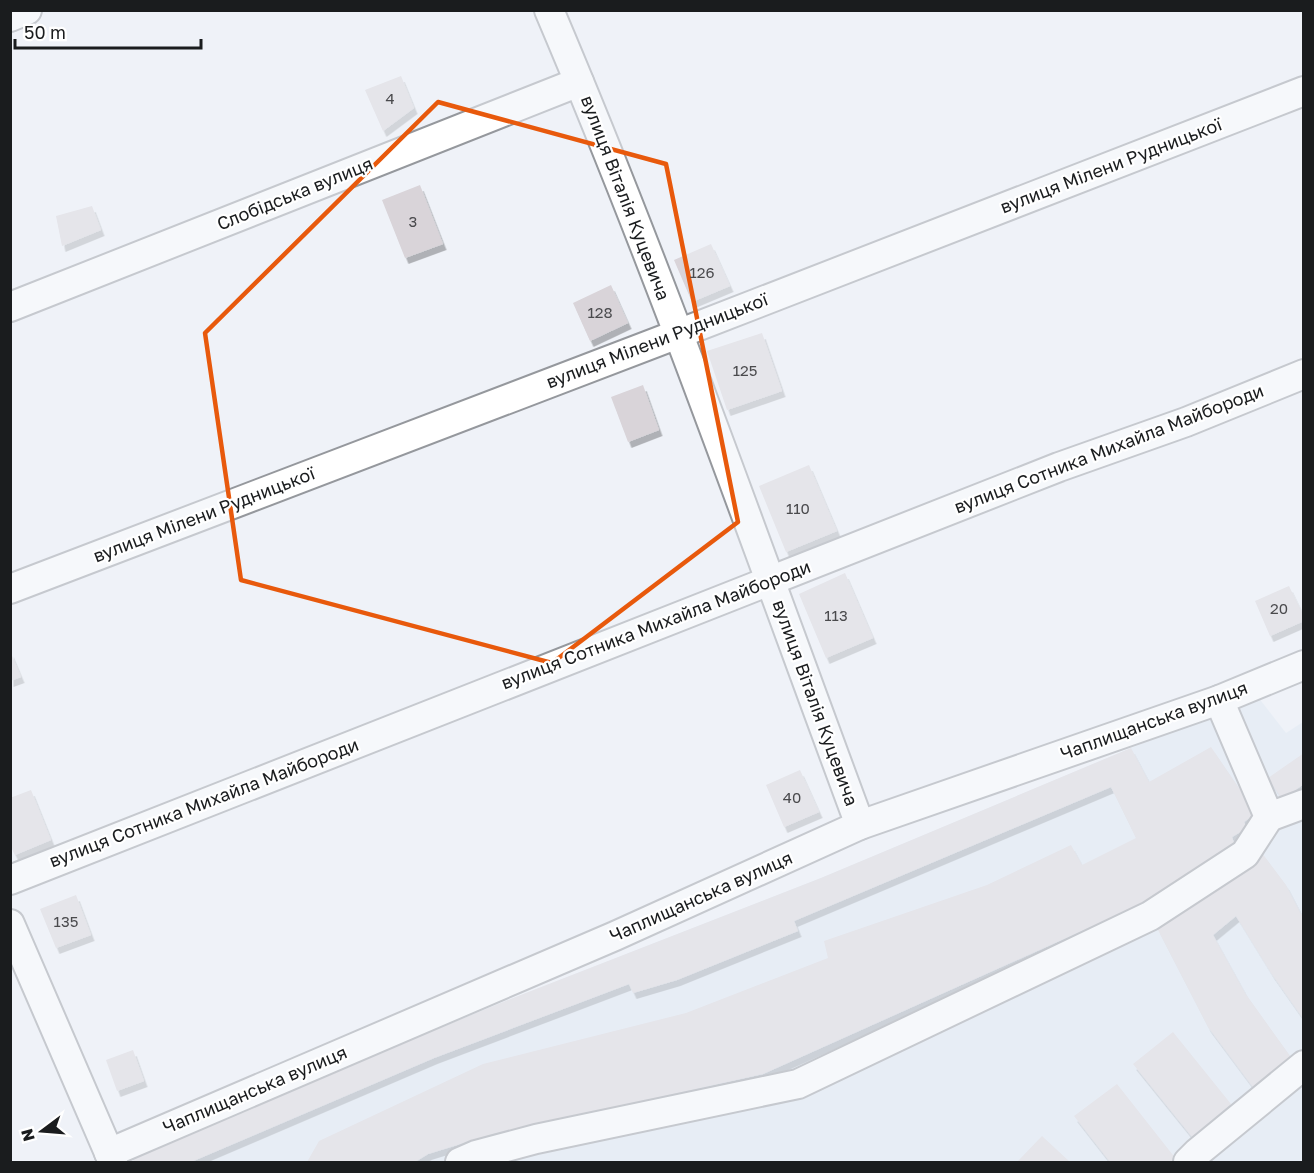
<svg xmlns="http://www.w3.org/2000/svg" width="1314" height="1173" font-family="'Golos Text',sans-serif">
	<style>
		.built { fill: #dee7f2 }
		.building { fill: #d9d4d9; filter: url(#shadow) }
		.lines { fill: none; stroke-linecap: round; stroke-linejoin: round }
		.minor-casing { stroke: #95989d; stroke-width: 32 }
		.minor { stroke: #fff; stroke-width: 28 }
		.marked { fill: none; stroke: #e8590c; stroke-width: 4.5; stroke-linejoin: round }
		.labels { text-anchor: middle; stroke-width: 4.5; stroke-linejoin: round; paint-order: stroke }
		.number-label { font-size: 15px; fill: #4a4a4d }
		.street-label { font-size: 18px; fill: #1a1c1e; stroke: #fff }
	</style>
	<defs>
		<filter id="shadow"><feDropShadow dx="3.5" dy="6" stdDeviation="0" flood-color="#0004"/></filter>
	</defs>
	<rect width="100%" height="100%" fill="#eff2f8"/>
	<path class="built" d="M 1258,697 L 1286,733 L 1303,722 L 1303,1162 L 134,1162 L 131,1155 L 508,1000 L 821,878 L 1131,748 Z"/>
	<g class="building">
		<path d="M 401,76 L 414,108 L 383,131 L 365,90 Z"/>
		<path d="M 420,185 L 443,244 L 405,258 L 382,200 Z"/>
		<path d="M 92,206 L 101,230 L 62,246 L 56,216 Z"/>
		<path d="M 711,244 L 730,286 L 692,302 L 674,260 Z"/>
		<path d="M 611,285 L 628,323 L 590,341 L 573,303 Z"/>
		<path d="M 762,333 L 782,391 L 727,410 L 707,351 Z"/>
		<path d="M 643,385 L 659,430 L 628,442 L 611,397 Z"/>
		<path d="M 809,465 L 837,531 L 786,552 L 759,486 Z"/>
		<path d="M 845,573 L 873,638 L 826,658 L 799,594 Z"/>
		<path d="M 1289,586 L 1304,617 L 1304,621 L 1270,636 L 1255,601 Z"/>
		<path d="M 10,651 L 21,677 L 10,681 Z"/>
		<path d="M 1211,747 L 1256,813 L 1244,822 L 1247,828 L 1232,837 L 1234,843 L 1155,898 L 763,1074 L 493,1134 L 428,1154 L 415,1162 L 307,1162 L 319,1141 L 483,1064 L 686,1013 L 828,958 L 824,941 L 987,885 L 1071,845 L 1082,865 L 1136,838 L 1111,787 L 794,921 L 798,931 L 677,980 L 633,993 L 629,984 L 434,1058 L 191,1162 L 134,1162 L 131,1155 L 508,1000 L 821,878 L 1131,748 L 1149,782 Z"/>
		<path d="M 1304,753 L 1304,784 L 1282,799 L 1268,778 Z"/>
		<path d="M 800,770 L 819,812 L 784,827 L 766,785 Z"/>
		<path d="M 31,790 L 51,840 L 15,855 L 10,845 L 10,798 Z"/>
		<path d="M 1262,853 L 1286,885 L 1304,920 L 1304,1020 L 1271,973 L 1236,916 L 1213,935 L 1245,993 L 1293,1060 L 1255,1090 L 1208,1027 L 1157,928 L 1208,895 Z"/>
		<path d="M 76,895 L 91,935 L 56,948 L 40,909 Z"/>
		<path d="M 1173,1032 L 1231,1104 L 1192,1137 L 1133,1064 Z"/>
		<path d="M 133,1050 L 144,1081 L 117,1091 L 106,1060 Z"/>
		<path d="M 1117,1084 L 1176,1159 L 1172,1162 L 1110,1162 L 1074,1116 Z"/>
		<path d="M 1042,1136 L 1070,1162 L 1017,1162 Z"/>
	</g>
	<g class="lines">
		<g class="minor-casing">
			<g id="minor">
				<path d="M 549,10 C 663,278 759,553 860,825"/>
				<path d="M 10,17 L 27,10"/>
				<path d="M 10,307 L 579,82"/>
				<path d="M 10,589 L 678,334 L 1304,91"/>
				<path d="M 1269,817 L 1304,804"/>
				<path d="M 10,880 L 1059,467 L 1186,422 L 1304,374"/>
				<path d="M 10,924 L 113,1162"/>
				<path d="M 109,1153 L 615,936 L 860,825 L 1219,700 L 1304,665"/>
				<path d="M 460,1162 L 476,1155 L 536,1139 L 798,1084 L 1150,916 L 1245,854 L 1269,817 L 1219,700"/>
				<path d="M 1188,1162 L 1198,1152 L 1304,1065"/>
			</g>
		</g>
		<use href="#minor" class="minor"/>
	</g>
	<path d="M0 0H1314V1173H0ZM 438,102 L 666,164 L 738,522 L 552,663 L 241,580 L 205,333 Z" fill="#eff2f8" fill-opacity=".55" fill-rule="evenodd"/>
	<path class="marked" d="M 438,102 L 666,164 L 738,522 L 552,663 L 241,580 L 205,333 Z"/>
	<g class="labels">
		<g class="number-label">
			<text x="390" y="104">4</text>
			<text x="413" y="227">3</text>
			<text x="702" y="278">126</text>
			<text x="600" y="318">128</text>
			<text x="745" y="376">125</text>
			<text x="798" y="514">110</text>
			<text x="1279" y="614">20</text>
			<text x="836" y="621">113</text>
			<text x="792" y="803">40</text>
			<text x="66" y="927">135</text>
		</g>
		<g class="street-label">
			<text transform="translate(1111 166) rotate(-21)" y="6">вулиця Мілени Рудницької</text>
			<text transform="translate(295 194) rotate(-22)" y="6">Слобідська вулиця</text>
			<text transform="translate(625 198) rotate(69)" y="6">вулиця Віталія Куцевича</text>
			<text transform="translate(657 341) rotate(-21)" y="6">вулиця Мілени Рудницької</text>
			<text transform="translate(1109 449) rotate(-21)" y="6">вулиця Сотника Михайла Майбороди</text>
			<text transform="translate(204 515) rotate(-21)" y="6">вулиця Мілени Рудницької</text>
			<text transform="translate(656 625) rotate(-21)" y="6">вулиця Сотника Михайла Майбороди</text>
			<text transform="translate(815 703) rotate(70)" y="6">вулиця Віталія Куцевича</text>
			<text transform="translate(1154 721) rotate(-20)" y="6">Чаплищанська вулиця</text>
			<text transform="translate(204 803) rotate(-21)" y="6">вулиця Сотника Михайла Майбороди</text>
			<text transform="translate(701 897) rotate(-24)" y="6">Чаплищанська вулиця</text>
			<text transform="translate(255 1090) rotate(-23)" y="6">Чаплищанська вулиця</text>
		</g>
	</g>
	<rect width="1314" height="1173" fill="none" stroke="#1a1c1e" stroke-width="24"/>
	<g transform="translate(42 1131) rotate(254)" stroke="#ffffff" stroke-width="4.5" paint-order="stroke">
	<path d="M0-4.5L10 22L0 15L-10 22Z" fill="#1a1c1e"/>
	<text y="-9" font-size="16" font-weight="bold" text-anchor="middle" fill="#1a1c1e">N</text>
	</g>
	<path d="M15 39v9h186v-9" fill="none" stroke="#1a1c1e" stroke-width="3"/>
	<text x="24" y="39" font-size="18" fill="#1a1c1e" stroke="#ffffff" stroke-width="4.5" paint-order="stroke">50 m</text>
</svg>
